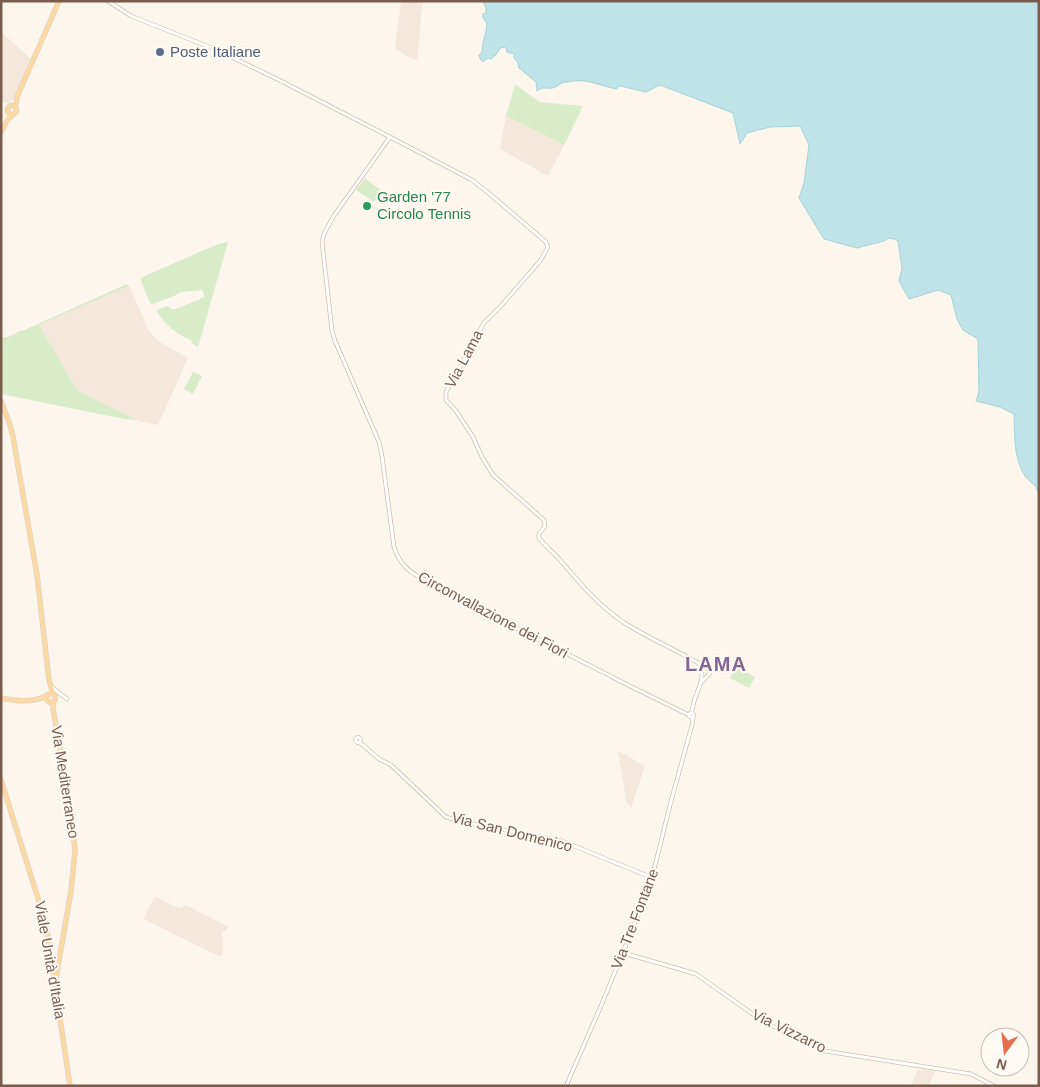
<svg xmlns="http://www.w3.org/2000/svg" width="1040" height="1087" font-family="Helvetica,sans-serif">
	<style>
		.residential { fill: #f5e8da }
		.green { fill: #d8ecc9 }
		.water { fill: #bfe3e8; stroke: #a5d3da }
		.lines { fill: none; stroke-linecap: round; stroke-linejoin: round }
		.minor-casing { stroke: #d1beb0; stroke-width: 4.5 }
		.major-casing { stroke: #dad1cd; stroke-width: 5.5 }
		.minor { stroke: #fff; stroke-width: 3 }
		.major { stroke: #fbd9a5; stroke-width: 4.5 }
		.service-dot { fill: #5c6f8a; stroke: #fffaf3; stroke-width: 2 }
		.leisure-dot { fill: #2e9e5b; stroke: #fffaf3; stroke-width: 2 }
		.labels { text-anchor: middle; stroke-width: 4; stroke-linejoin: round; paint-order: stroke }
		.service-label { font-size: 15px; fill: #4e5e75; stroke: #fffaf3; text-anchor: start }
		.leisure-label { font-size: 15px; fill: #27864d; stroke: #fffaf3; text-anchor: start }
		.street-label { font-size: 15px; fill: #7a5c4d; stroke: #fffaf3 }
		.district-label { font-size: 20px; font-weight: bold; letter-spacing: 1px; fill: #846695; stroke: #fffaf3 }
	</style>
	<rect width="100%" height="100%" fill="#fdf6ec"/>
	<g class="residential">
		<path d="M 401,1 L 423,1 L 421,15 L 419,45 L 417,60 L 408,57 L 395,48 Z"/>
		<path d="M 1,32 L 32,60 L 13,99 L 9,103 L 5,103 L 1,101 Z"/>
		<path d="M 506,116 L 564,145 L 548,176 L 500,149 Z"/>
		<path d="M 129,285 L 149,331 L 158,341 L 188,358 L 158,425 L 139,421 L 78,391 L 39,325 Z"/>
		<path d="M 618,751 L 645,766 L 631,808 L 629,804 L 627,804 Z"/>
		<path d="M 156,897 L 177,907 L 181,908 L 186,905 L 229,927 L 222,933 L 223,952 L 222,956 L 219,956 L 143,919 L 154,898 Z"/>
		<path d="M 922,1069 L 935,1071 L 929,1086 L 911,1086 L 917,1070 L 921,1071 Z"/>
	</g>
	<g class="green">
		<path d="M 515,84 L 539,102 L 583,106 L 564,145 L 506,116 Z"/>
		<path d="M 365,178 L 382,191 L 374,202 L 356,190 Z"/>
		<path d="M 228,242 L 198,347 L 191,343 L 192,341 C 176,333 165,326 156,310 L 168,306 L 171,309 L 176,309 L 205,297 L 202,290 L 181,292 L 174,296 L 152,304 L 150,303 L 140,278 L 218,244 Z"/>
		<path d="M 127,284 L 128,286 L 39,325 L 78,391 L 137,420 L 124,419 L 1,394 L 1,338 L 8,337 L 22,330 L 22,331 Z"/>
		<path d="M 193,372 L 202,376 L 193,394 L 184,389 Z"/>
		<path d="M 736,667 L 755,677 L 749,688 L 730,678 Z"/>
	</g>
	<path class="water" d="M 483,1 L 1039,1 L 1039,494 C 1035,482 1031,484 1025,476 C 1013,457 1015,435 1014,414 L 1000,407 L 976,401 L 979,392 L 978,339 L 963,330 L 957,319 L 951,295 L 938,290 L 909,299 L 899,281 L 902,268 L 898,241 L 895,239 L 888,238 L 884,241 L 857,248 L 824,239 L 799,198 L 804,183 L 809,145 L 800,126 L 770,127 L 747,133 L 740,144 L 733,113 L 660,85 L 646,92 L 620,86 L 616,89 C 603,86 586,79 573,81 C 570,82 565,82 562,83 C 558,85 555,88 552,88 C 545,89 543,86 537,91 L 536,82 L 519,68 L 518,63 L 514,58 L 514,54 L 507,52 L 506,47 L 504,47 L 500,48 L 495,56 L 493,56 L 492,59 L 488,58 L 483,62 L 481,60 L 479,55 L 482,52 L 483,43 L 486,31 L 487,23 L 483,18 L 483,14 L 486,13 L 486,8 Z"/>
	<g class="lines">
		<g class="minor-casing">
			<g id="minor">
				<path d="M 108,1 L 131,16 L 217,50 L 279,80 L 390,137 L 333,217 L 324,234 L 322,242 L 332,331 L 335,341 L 379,442 L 382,456 L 394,547 C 402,572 418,576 439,587 L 442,590 L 630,686 L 689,715"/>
				<path d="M 390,137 L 472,180 L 491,195 L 546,242 L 548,247 L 540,261 L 501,306 L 484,323 L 446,392 L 446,400 L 456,411 L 473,437 L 482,457 L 493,475 L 544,520 L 545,526 L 539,534 L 539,538 C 545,546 553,552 560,560 C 579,582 598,605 623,622 C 651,640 682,652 710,670 L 710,673 L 701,683"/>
				<path d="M 52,687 L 59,693 L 67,699"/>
				<path d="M 691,713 L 694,715 L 692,718 L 689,716 L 689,714 Z"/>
				<path d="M 692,713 C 691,698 709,678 699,664"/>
				<circle cx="358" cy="740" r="2.5"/>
				<path d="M 357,742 L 363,745 L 379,759 L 391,765 L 446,817 L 458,821 L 562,841 L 653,878"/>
				<path d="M 623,953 L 676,968 L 696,974 L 764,1022 L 825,1051 L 971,1074 L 994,1086"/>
				<path d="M 566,1086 L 601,1006 L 650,886 L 670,805 L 692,725 L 693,717"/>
			</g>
		</g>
		<g class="major-casing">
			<g id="major">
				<circle cx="12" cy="110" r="4.5"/>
				<path d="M 15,108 L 17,97 L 59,1"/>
				<path d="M 1,132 L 7,121 L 12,115"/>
				<path d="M 1,401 L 10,425 L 13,437 L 37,575 L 49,680 L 53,694"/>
				<circle cx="51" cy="698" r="4.5"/>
				<path d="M 1,698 C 16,701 32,703 46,696"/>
				<path d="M 53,701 L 53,709 L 72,816 L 75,851 L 71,891 L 56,978"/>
				<path d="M 1,780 L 46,924 L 70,1086"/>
			</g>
		</g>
		<use href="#minor" class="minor"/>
		<use href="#major" class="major"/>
	</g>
	<circle class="service-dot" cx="160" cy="52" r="5"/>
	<circle class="leisure-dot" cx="367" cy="206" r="5"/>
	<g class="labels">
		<g class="service-label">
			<text x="170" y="57">Poste Italiane</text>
		</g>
		<g class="leisure-label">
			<text x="377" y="202">Garden '77<tspan x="377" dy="17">Circolo Tennis</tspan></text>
		</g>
		<g class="street-label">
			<text transform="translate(464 359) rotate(-62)" y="5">Via Lama</text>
			<text transform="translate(493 615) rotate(28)" y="5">Circonvallazione dei Fiori</text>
			<text transform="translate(65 782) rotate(81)" y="5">Via Mediterraneo</text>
			<text transform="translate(512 832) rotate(14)" y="5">Via San Domenico</text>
			<text transform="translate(635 919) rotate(-69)" y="5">Via Tre Fontane</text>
			<text transform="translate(50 960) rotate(80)" y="5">Viale Unità d'Italia</text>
			<text transform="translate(789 1031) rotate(26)" y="5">Via Vizzarro</text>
		</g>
		<g class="district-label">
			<text x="716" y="671">LAMA</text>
		</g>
	</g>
	<rect width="1040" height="1087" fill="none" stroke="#7a5c4d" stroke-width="5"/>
	<g transform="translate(1005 1052) rotate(195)"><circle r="24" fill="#fffaf3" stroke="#cabbb1"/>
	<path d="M0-4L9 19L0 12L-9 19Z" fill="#e76f51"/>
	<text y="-8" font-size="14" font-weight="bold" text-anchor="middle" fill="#7a5c4d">N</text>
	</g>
</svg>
